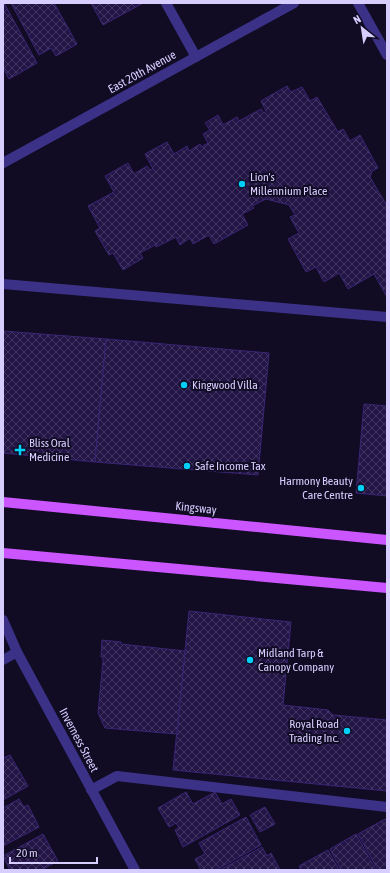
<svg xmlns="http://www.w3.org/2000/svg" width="390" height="873" font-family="'Asap Condensed',sans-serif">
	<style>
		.building { fill: url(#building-cross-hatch); stroke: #3a2575 }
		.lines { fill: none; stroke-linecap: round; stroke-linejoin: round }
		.lane { stroke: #3b3288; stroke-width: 10 }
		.street { stroke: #3b3288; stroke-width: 10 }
		.primary { stroke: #cb55ff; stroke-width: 10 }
		.poi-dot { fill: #00d0f9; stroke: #110c24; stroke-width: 1.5 }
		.labels { text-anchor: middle; stroke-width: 4; stroke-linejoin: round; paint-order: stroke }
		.street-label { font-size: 12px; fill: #d7ceff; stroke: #110c24 }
		.poi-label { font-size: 12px; fill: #d7ceff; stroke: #110c24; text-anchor: start }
	</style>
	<defs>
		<pattern id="building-cross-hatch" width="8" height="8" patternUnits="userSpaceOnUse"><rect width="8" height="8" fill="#231647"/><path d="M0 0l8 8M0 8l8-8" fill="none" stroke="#423763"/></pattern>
	</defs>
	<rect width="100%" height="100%" fill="#110c24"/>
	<g class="building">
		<path d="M 3,3 L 4,3 L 37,63 L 9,79 L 3,68 Z"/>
		<path d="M 11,3 L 54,3 L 77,44 L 56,56 L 51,48 L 39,55 Z"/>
		<path d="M 91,3 L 143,3 L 103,25 Z"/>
		<path d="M 287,86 L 291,92 L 302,87 L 310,101 L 317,97 L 338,132 L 343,129 L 350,141 L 360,135 L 378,168 L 372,171 L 370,177 L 387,206 L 387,297 L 374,274 L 348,289 L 339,273 L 324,282 L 316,267 L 306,272 L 288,239 L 299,233 L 290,217 L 295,215 L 289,205 L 266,199 L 252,206 L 254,208 L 242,214 L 248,225 L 214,244 L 209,235 L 193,244 L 190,238 L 180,245 L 176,237 L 156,247 L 155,245 L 140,253 L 143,258 L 123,270 L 113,253 L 109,255 L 95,231 L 100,228 L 88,206 L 114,192 L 105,176 L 128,163 L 134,174 L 147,166 L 150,170 L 153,169 L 145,154 L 167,142 L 174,154 L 187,146 L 189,151 L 200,144 L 201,147 L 208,143 L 203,134 L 210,130 L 205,123 L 218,115 L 223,125 L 237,117 L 239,121 L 261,109 L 264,113 L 266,111 L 261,101 Z"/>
		<path d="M 3,331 L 106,339 L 95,462 L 3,453 Z"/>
		<path d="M 106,339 L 269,353 L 258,475 L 95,462 Z"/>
		<path d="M 364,404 L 387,406 L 387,496 L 356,493 Z"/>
		<path d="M 189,611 L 291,622 L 283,705 L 328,710 L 333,715 L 387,720 L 387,791 L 173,770 Z"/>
		<path d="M 102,640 L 121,642 L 121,644 L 185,651 L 177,734 L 105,728 L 98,713 L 103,661 L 103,658 L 101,657 Z"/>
		<path d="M 10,755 L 28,786 L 3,800 L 3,758 Z"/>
		<path d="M 186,792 L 193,804 L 215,792 L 222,804 L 231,799 L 240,815 L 183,847 L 175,830 L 179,828 L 176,823 L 169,827 L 158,808 Z"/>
		<path d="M 19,799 L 24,807 L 28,805 L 39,827 L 3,846 L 3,808 Z"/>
		<path d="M 265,807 L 275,824 L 260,832 L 250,815 Z"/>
		<path d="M 246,817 L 261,845 L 216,870 L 201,870 L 195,859 L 205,854 L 199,843 Z"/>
		<path d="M 385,819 L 387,822 L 387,870 L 378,870 L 358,834 Z"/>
		<path d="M 43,834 L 58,861 L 41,870 L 10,870 L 3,856 Z"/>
		<path d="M 356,834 L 376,870 L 341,870 L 330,849 Z"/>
		<path d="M 262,847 L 267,856 L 271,853 L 280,870 L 220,870 Z"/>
		<path d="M 328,850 L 339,870 L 301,870 L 299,866 Z"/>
	</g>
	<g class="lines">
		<g class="lane">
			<path d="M 166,3 L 196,57"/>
			<path d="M 3,284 L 387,317"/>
			<path d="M 91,790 L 117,776 L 387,807"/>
		</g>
		<g class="street">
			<path d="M 358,3 L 387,55"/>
			<path d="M 3,163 L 294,3"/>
			<path d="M 3,620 L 17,652 L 135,870"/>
			<path d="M 3,660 L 17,652"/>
		</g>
		<g class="primary">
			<path d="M 3,502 L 387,540"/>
			<path d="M 3,553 L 387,588"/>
		</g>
	</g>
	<g class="poi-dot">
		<circle cx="242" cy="184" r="4"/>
		<circle cx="184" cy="385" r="4"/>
		<path d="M18 444h4v4h4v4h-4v4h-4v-4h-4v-4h4z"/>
		<circle cx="187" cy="466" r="4"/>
		<circle cx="361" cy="488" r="4"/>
		<circle cx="250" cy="660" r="4"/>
		<circle cx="347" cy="731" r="4"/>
	</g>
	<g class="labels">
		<g class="street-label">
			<text transform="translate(142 72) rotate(-29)" y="4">East 20th Avenue</text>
			<text transform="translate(196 508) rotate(6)" y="4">Kingsway</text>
			<text transform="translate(79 740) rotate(62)" y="4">Inverness Street</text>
		</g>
		<g class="poi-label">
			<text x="250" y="181">Lion's<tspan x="250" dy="14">Millennium Place</tspan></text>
			<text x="192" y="389">Kingwood Villa</text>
			<text x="29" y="447">Bliss Oral<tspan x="29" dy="14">Medicine</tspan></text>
			<text x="195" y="470">Safe Income Tax</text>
			<text x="353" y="485" text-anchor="end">Harmony Beauty<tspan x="353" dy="14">Care Centre</tspan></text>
			<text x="258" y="657">Midland Tarp &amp;<tspan x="258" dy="14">Canopy Company</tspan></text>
			<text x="339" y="728" text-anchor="end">Royal Road<tspan x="339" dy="14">Trading Inc.</tspan></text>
		</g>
	</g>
	<rect width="390" height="873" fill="none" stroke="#d7ceff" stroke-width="8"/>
	<g transform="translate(362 28) rotate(330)" stroke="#110c24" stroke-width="3" paint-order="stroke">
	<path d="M0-3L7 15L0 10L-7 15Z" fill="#d7ceff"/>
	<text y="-6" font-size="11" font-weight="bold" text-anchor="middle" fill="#d7ceff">N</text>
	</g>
	<path d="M10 857v6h87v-6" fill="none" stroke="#d7ceff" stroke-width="2"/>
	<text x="16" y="857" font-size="12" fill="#d7ceff" stroke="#110c24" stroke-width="3" paint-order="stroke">20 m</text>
</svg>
